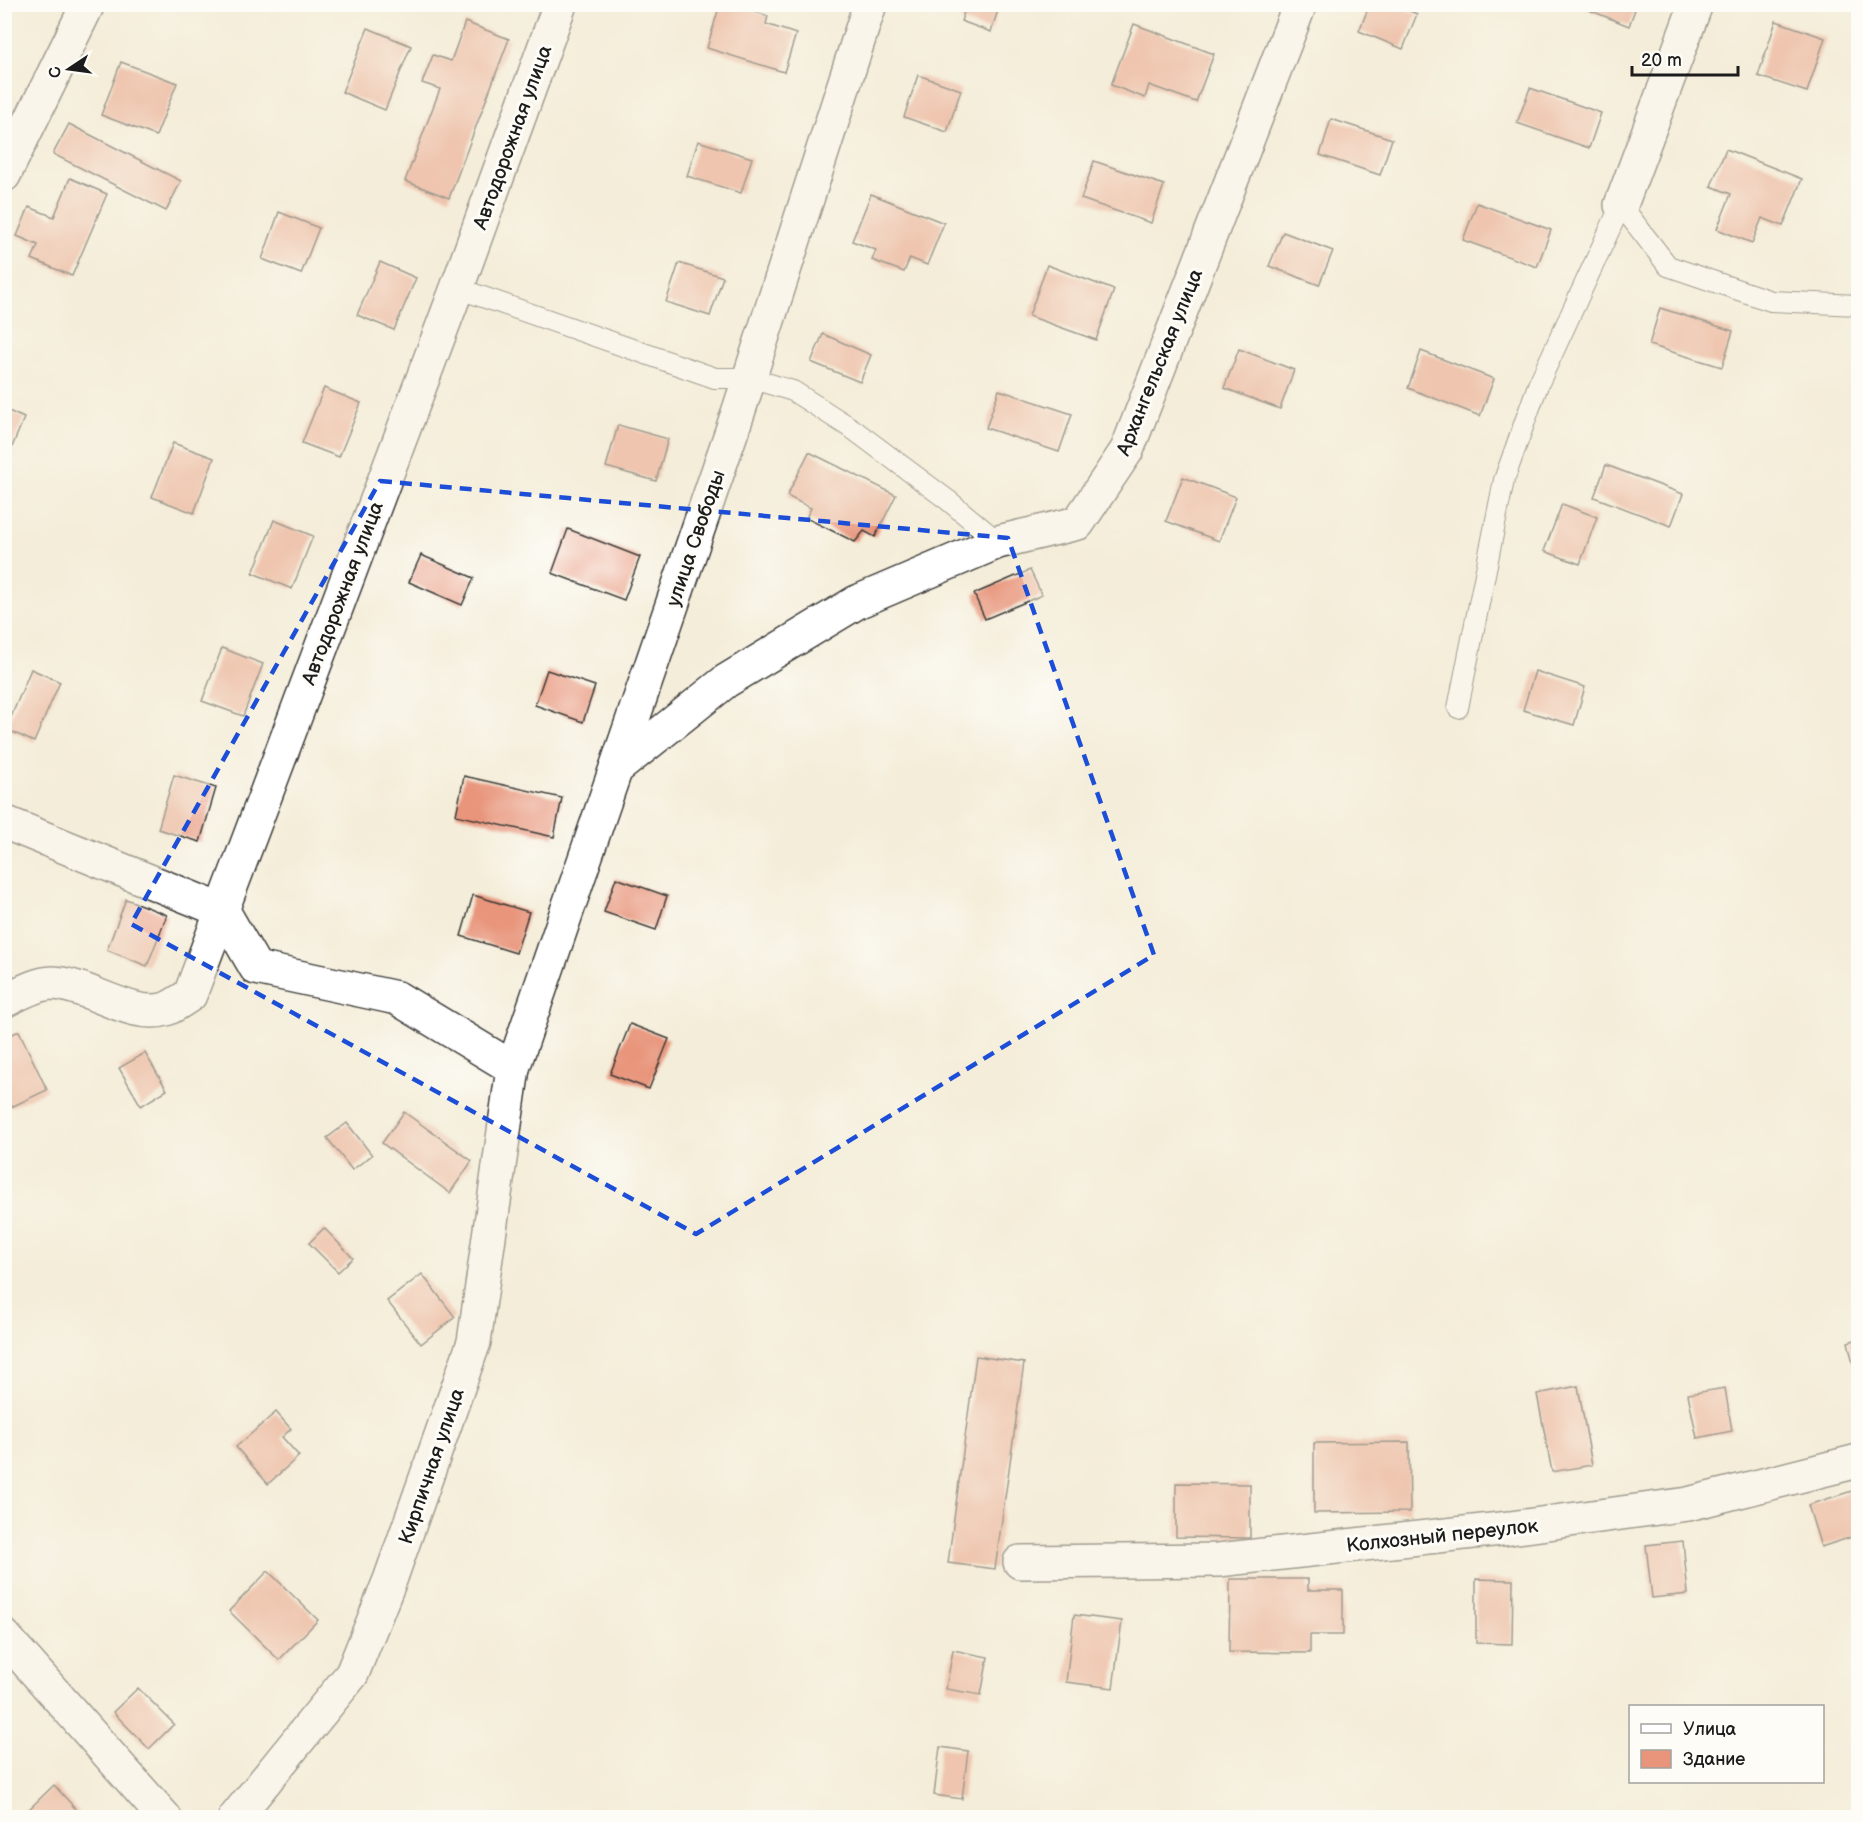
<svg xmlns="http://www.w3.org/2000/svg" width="1863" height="1822" font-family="'Balsamiq Sans',sans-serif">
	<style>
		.building { fill: #e8957b }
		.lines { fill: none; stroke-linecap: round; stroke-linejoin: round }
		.lane-casing { stroke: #3c3b38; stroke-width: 22 }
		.street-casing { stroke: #3c3b38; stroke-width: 36 }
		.lane { stroke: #fff; stroke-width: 20 }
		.street { stroke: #fff; stroke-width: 33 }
		.marked { fill: none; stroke: #1d4ed8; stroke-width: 4.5; stroke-dasharray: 12 8; stroke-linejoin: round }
		.labels { text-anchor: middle; stroke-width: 6; stroke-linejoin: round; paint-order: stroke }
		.street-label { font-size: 20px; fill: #1c1c1c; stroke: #fdfcf7 }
	</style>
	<rect width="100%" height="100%" fill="#fdfcf7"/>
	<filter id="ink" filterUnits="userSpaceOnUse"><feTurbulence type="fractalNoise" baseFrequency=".0167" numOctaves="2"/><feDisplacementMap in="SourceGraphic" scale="12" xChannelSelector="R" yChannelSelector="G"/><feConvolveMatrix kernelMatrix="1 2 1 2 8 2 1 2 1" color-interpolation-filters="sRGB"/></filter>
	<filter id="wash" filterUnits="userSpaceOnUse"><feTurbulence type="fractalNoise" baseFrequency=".008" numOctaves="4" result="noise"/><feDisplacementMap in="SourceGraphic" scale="24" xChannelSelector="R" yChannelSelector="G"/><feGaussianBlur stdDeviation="1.35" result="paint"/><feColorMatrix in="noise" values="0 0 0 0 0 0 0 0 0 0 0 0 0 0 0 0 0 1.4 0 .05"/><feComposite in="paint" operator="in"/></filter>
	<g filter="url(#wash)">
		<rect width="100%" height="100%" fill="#f4edd9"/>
		<g id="blocks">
			<g class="building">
				<path d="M 720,4 L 730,4 L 768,16 L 766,24 L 796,34 L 784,72 L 707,48 Z"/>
				<path d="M 967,4 L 1000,4 L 991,32 L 961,21 Z"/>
				<path d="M 1370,4 L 1393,4 L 1417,14 L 1403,49 L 1359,31 Z"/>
				<path d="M 1574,4 L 1637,4 L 1629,26 Z"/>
				<path d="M 1776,21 L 1825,38 L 1807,92 L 1758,76 Z"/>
				<path d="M 465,22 L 509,39 L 449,198 L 405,181 L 440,89 L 422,83 L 433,55 L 451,61 Z"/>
				<path d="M 1134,24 L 1214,54 L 1196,102 L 1149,85 L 1145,98 L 1111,85 Z"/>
				<path d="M 368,28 L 411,46 L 385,110 L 342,92 Z"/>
				<path d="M 121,62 L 177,83 L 156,136 L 101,115 Z"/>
				<path d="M 918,75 L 961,90 L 947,132 L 904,117 Z"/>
				<path d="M 1530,88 L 1601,113 L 1589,148 L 1517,123 Z"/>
				<path d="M 1331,119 L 1392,139 L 1380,175 L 1320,155 Z"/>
				<path d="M 69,124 L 181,181 L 166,211 L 53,154 Z"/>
				<path d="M 698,141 L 752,158 L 741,193 L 687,176 Z"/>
				<path d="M 1726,149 L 1802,179 L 1783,226 L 1762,218 L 1752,243 L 1717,229 L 1731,194 L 1711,186 Z"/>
				<path d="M 1094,161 L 1164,185 L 1151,223 L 1081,199 Z"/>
				<path d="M 70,178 L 107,194 L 72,276 L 32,259 L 38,245 L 17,236 L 29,207 L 54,217 Z"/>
				<path d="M 871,194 L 944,223 L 927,265 L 910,258 L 904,272 L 872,260 L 876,250 L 852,241 Z"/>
				<path d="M 1477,203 L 1551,230 L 1537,267 L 1463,240 Z"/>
				<path d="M 279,212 L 319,228 L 301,274 L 262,259 Z"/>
				<path d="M 1283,232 L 1333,251 L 1319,285 L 1269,266 Z"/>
				<path d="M 380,262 L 416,278 L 394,330 L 357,315 Z"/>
				<path d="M 679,263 L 723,277 L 710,316 L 666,302 Z"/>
				<path d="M 1047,265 L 1114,290 L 1096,340 L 1029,316 Z"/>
				<path d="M 1660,308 L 1733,331 L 1722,367 L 1649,345 Z"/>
				<path d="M 823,334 L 871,355 L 860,382 L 811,362 Z"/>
				<path d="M 1239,349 L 1294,370 L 1280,409 L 1224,388 Z"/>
				<path d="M 1421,351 L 1494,379 L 1480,416 L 1408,388 Z"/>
				<path d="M 324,388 L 361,403 L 339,457 L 302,443 Z"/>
				<path d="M 999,390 L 1072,414 L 1059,452 L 986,428 Z"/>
				<path d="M 4,409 L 24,418 L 5,464 L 4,464 Z"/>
				<path d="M 618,425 L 668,439 L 656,481 L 606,467 Z"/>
				<path d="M 173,443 L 214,458 L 194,513 L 152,497 Z"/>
				<path d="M 809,452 L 896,495 L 875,537 L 864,531 L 855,542 L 806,518 L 811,508 L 787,496 Z"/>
				<path d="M 1606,465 L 1683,494 L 1671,526 L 1594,497 Z"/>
				<path d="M 1183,477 L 1236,497 L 1219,541 L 1166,521 Z"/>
				<path d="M 1562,504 L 1597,517 L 1580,564 L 1544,551 Z"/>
				<path d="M 274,520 L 313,536 L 292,589 L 253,573 Z"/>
				<path d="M 568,529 L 640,557 L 624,600 L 552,573 Z"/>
				<path d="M 421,555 L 474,578 L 462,605 L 409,582 Z"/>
				<path d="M 1030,570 L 1042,595 L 985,619 L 974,594 Z"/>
				<path d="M 222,648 L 263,664 L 243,716 L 202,701 Z"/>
				<path d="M 31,669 L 60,682 L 34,742 L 6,729 Z"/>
				<path d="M 547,670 L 595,686 L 583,722 L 535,705 Z"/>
				<path d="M 1535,671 L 1585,687 L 1574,725 L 1523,710 Z"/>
				<path d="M 174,775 L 216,788 L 200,842 L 158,829 Z"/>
				<path d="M 464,776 L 562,798 L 554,837 L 456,815 Z"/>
				<path d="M 616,878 L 667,896 L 656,930 L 604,912 Z"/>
				<path d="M 473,895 L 529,912 L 516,953 L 461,936 Z"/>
				<path d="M 126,899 L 167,915 L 147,966 L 107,950 Z"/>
				<path d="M 630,1024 L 669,1039 L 649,1089 L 610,1074 Z"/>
				<path d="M 19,1031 L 47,1090 L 5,1110 L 4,1038 Z"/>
				<path d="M 145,1053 L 167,1090 L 141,1106 L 119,1068 Z"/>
				<path d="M 404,1112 L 472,1161 L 450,1193 L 382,1143 Z"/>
				<path d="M 347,1123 L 372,1155 L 352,1170 L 327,1138 Z"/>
				<path d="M 324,1228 L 353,1258 L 338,1272 L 309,1243 Z"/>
				<path d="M 422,1274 L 455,1317 L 421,1344 L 387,1301 Z"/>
				<path d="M 1858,1339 L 1858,1384 L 1848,1342 Z"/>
				<path d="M 976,1356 L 1024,1363 L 995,1569 L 948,1563 Z"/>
				<path d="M 1578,1386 L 1592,1465 L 1552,1472 L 1537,1394 Z"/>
				<path d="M 1725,1388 L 1732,1431 L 1697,1438 L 1688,1394 Z"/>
				<path d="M 276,1412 L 291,1429 L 282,1437 L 299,1456 L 268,1484 L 236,1447 Z"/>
				<path d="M 1409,1442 L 1410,1512 L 1314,1513 L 1314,1443 Z"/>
				<path d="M 1176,1483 L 1250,1484 L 1250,1538 L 1176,1537 Z"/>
				<path d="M 1858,1489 L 1858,1535 L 1821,1547 L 1808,1505 Z"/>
				<path d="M 1683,1541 L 1688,1594 L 1652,1598 L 1646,1545 Z"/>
				<path d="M 268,1571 L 318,1620 L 279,1660 L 229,1611 Z"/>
				<path d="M 1230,1579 L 1308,1579 L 1308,1590 L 1343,1590 L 1343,1635 L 1310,1635 L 1310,1653 L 1229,1652 Z"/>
				<path d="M 1476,1579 L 1513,1580 L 1512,1644 L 1476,1643 Z"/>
				<path d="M 1074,1615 L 1122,1621 L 1113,1688 L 1066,1682 Z"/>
				<path d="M 953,1650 L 988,1657 L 981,1695 L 946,1689 Z"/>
				<path d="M 138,1688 L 174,1724 L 149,1749 L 113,1712 Z"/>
				<path d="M 940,1747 L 968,1751 L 962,1799 L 934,1795 Z"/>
				<path d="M 54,1785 L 84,1818 L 20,1818 Z"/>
			</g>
		</g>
	</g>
	<g filter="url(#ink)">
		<use href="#blocks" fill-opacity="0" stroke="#3c3b38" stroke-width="1.5"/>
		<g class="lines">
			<g class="lane-casing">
				<g id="lane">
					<path d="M 457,288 L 715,378 L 750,378 L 793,391 L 854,430 L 949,501 L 998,542"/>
					<path d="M 1458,708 L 1504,480 L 1538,385 L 1621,205 L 1668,266 L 1771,301 L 1858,305"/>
				</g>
			</g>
			<g class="street-casing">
				<g id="street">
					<path d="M 4,175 L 88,4"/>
					<path d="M 1621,205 L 1696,4"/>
					<path d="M 617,768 L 726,681 L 857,602 L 998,542 L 1078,523 L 1127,450 L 1300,4"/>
					<path d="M 4,822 L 223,911 L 256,968 L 397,998 L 513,1068"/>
					<path d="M 4,1001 C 18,994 37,983 53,983 C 87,984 133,1020 166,1009 C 174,1006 182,1000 190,995 L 457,288 L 560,4"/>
					<path d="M 1020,1562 L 1218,1560 L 1510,1528 L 1688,1504 L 1858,1461"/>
					<path d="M 4,1636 L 165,1818"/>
					<path d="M 235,1818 L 352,1674 L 390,1580 L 474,1342 L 513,1068 L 739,410 L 870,4"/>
				</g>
			</g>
			<use href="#lane" class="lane"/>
			<use href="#street" class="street"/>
		</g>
	</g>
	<path d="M0 0H1863V1822H0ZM 380,481 L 1008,538 L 1154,955 L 696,1234 L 131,924 Z" fill="#f4edd9" fill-opacity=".55" fill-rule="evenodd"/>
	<path class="marked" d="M 380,481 L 1008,538 L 1154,955 L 696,1234 L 131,924 Z"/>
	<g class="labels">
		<g class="street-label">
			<text transform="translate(512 137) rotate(-70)" y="7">Автодорожная улица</text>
			<text transform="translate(1159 362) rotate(-68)" y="7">Архангельская улица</text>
			<text transform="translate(695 538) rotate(-71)" y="7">улица Свободы</text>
			<text transform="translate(342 593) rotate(-69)" y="7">Автодорожная улица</text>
			<text transform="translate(431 1466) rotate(-71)" y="7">Кирпичная улица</text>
			<text transform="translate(1442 1535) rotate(-6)" y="7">Колхозный переулок</text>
		</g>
	</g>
	<rect width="1863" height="1822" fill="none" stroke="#fdfcf7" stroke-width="24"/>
	<rect x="1629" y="1705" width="195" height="78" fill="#fdfcf7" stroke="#a3a29f" stroke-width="1.5"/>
	<rect x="1641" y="1724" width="30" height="9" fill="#ffffff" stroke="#a3a29f" stroke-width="1.5"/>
	<text x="1683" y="1735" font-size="18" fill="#1c1c1c">Улица</text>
	<rect x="1641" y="1750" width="30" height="18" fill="#e8957b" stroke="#a3a29f" stroke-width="1.5"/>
	<text x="1683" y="1765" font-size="18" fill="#1c1c1c">Здание</text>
	<g transform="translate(69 69) rotate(257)" stroke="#fdfcf7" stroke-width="4.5" paint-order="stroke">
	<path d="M0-4.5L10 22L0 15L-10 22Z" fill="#1c1c1c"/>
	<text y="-9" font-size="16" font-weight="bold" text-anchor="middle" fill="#1c1c1c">С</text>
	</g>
	<path d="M1632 66v9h106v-9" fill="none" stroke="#1c1c1c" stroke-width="3"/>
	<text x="1641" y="66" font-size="18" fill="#1c1c1c" stroke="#fdfcf7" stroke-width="4.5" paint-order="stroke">20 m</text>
</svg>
